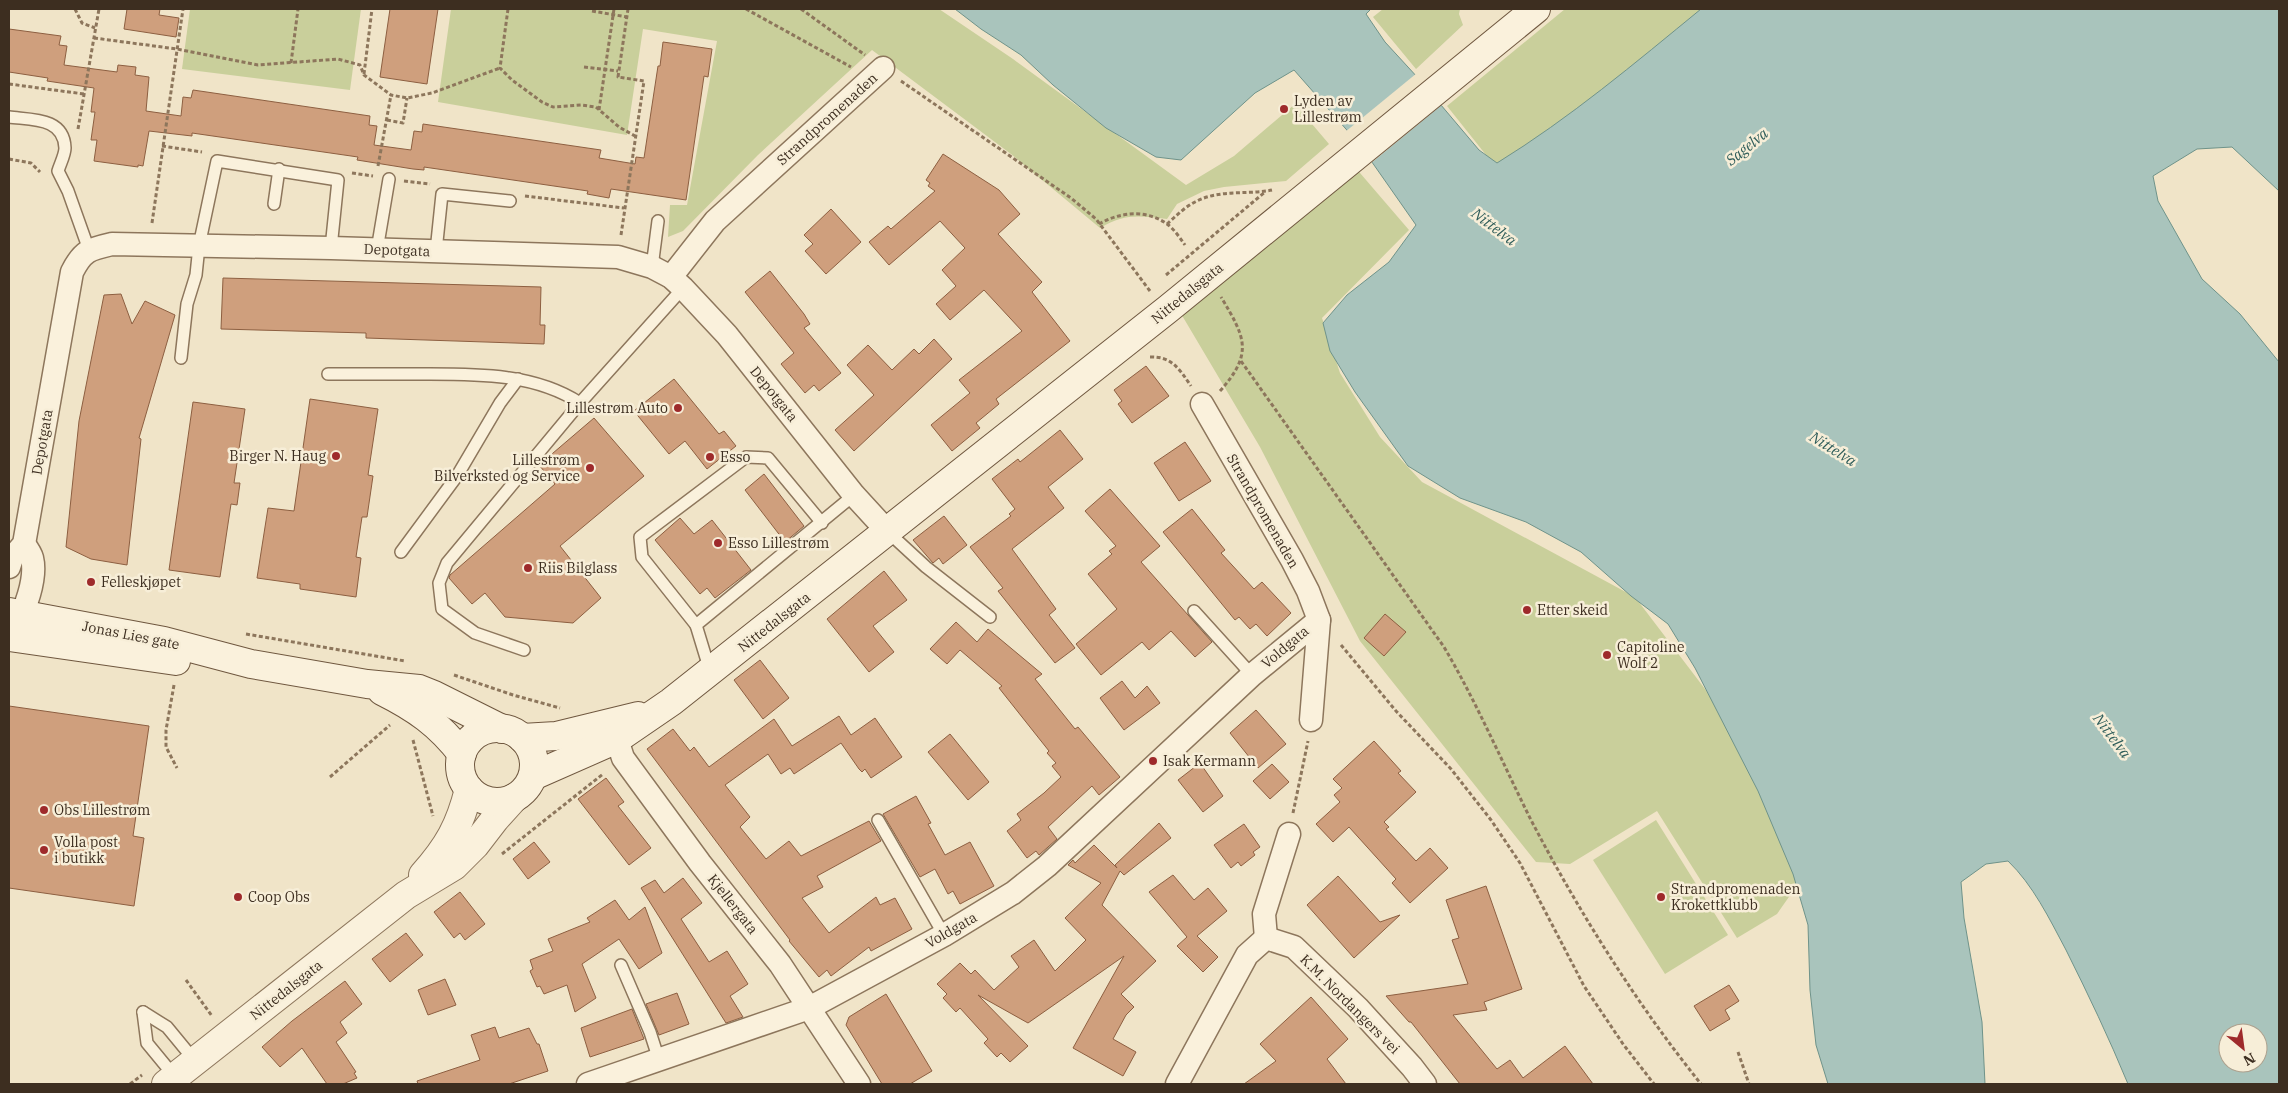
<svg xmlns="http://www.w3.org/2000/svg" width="2288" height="1093" font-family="'IBM Plex Serif',serif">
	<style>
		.green { fill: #c9cf9b }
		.water { fill: #a9c4bc; stroke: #6f938a; fill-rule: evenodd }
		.pier { fill: #f0e4c8 }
		.building { fill: #cf9f7d; stroke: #8d5f41 }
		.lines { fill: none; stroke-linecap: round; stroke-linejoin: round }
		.service-casing { stroke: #8d765c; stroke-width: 14 }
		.minor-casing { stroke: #8d765c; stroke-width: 25 }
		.tertiary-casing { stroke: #8d765c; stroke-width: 30 }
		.secondary-casing { stroke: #6f573f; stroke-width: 30 }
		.path { stroke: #8d765c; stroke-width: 3; stroke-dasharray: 4 2.5; stroke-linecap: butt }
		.service { stroke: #faf1dc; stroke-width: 11 }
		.minor { stroke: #faf1dc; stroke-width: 22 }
		.tertiary { stroke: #faf1dc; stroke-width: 28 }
		.secondary { stroke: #faf1dc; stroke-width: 28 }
		.poi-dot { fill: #9e2a2b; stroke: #f7eed8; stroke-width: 2 }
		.labels { text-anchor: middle; stroke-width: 5; stroke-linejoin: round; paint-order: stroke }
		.poi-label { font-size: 14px; fill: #3d2e20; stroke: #f7eed8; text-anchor: start }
		.street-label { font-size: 14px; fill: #3d2e20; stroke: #f7eed8 }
		.water-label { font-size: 15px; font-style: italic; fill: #2f5d5a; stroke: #f7eed8 }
	</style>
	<rect width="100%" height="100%" fill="#f0e4c8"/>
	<g class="green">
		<path d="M 190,9 L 361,9 L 350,90 L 182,69 Z"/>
		<path d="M 451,9 L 939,9 L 1013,59 L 1186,185 L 1234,156 L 1295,104 L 1329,144 L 1286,181 L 1224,187 L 1204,191 L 1177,204 L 1167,219 C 1139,216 1125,213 1100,228 L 1011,154 L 872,50 L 758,155 L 683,231 L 668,237 L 670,205 L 687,205 L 717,41 L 643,29 L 627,135 L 438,102 Z"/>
		<path d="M 1383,9 L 1460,9 L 1459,14 L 1463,25 L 1416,69 L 1373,17 Z"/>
		<path d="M 1565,9 L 1708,9 L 1502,175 L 1447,106 Z"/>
		<path d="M 1354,166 L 1409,230 L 1322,318 L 1340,373 L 1380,437 L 1422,482 L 1635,597 L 1740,735 L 1812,864 L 1777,914 L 1737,938 L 1657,811 L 1570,864 L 1536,862 L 1360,641 L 1260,447 L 1177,307 Z"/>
		<path d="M 1656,820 L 1728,935 L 1665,974 L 1593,860 Z"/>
	</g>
	<path class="water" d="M 955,9 L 1371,9 L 1366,14 L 1385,42 L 1419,79 L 1479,150 L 1497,163 C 1570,118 1635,63 1701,9 L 2279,9 L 2279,191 L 2232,147 L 2197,149 L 2153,176 L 2158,201 L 2202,279 L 2240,314 L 2279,362 L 2279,1084 L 2128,1084 C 2109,1038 2088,994 2066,950 C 2049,918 2033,885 2008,861 L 1986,864 L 1961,882 L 1964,918 L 1982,1022 L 1985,1084 L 1828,1084 L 1816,1045 L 1810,990 L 1808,925 L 1793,874 L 1758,791 L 1695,668 L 1668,624 L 1631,596 L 1581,552 L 1526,522 L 1460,498 L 1408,466 L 1355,392 L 1330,351 L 1323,323 L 1347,295 L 1389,262 L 1416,225 L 1360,145 L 1294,70 L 1255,93 L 1181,160 L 1156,157 L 1106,128 L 1053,85 L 1021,55 L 981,29 ZM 2228,1033 L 2258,1033 L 2258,1063 L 2228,1063 Z"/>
	<path class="pier" d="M 1417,73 L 1443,104 L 1370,164 L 1345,132 Z"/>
	<g class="building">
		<path d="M 127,9 L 160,9 L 159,15 L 179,18 L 176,37 L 124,29 Z"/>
		<path d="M 390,9 L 438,9 L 427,84 L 380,77 Z"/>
		<path d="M 9,29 L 61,36 L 59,45 L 67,46 L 64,65 L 117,72 L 118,65 L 136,67 L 135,75 L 149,77 L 146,111 L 181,116 L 183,97 L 191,98 L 193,90 L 370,116 L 369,125 L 377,126 L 374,145 L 411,150 L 414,131 L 422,132 L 423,124 L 601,150 L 599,158 L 635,164 L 636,157 L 644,158 L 658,66 L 660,66 L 663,42 L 712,49 L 708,77 L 704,76 L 686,200 L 611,189 L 609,198 L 587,194 L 588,191 L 424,167 L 424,170 L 413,169 L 357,160 L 358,157 L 192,133 L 192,136 L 149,131 L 143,166 L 138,165 L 138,167 L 94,161 L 97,140 L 91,140 L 95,112 L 91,112 L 94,88 L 47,81 L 48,78 L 9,72 Z"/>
		<path d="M 943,154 L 999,190 L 1020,214 L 998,234 L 1042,282 L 1032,292 L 1070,341 L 996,399 L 999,404 L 976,423 L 980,428 L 952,451 L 931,425 L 970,393 L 959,380 L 1022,331 L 984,290 L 950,320 L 936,304 L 956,286 L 942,270 L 965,248 L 940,221 L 889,265 L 869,242 L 888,226 L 891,229 L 935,191 L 928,186 L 930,183 L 926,180 Z"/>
		<path d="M 831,209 L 861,242 L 826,274 L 805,251 L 813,244 L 804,235 Z"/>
		<path d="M 770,271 L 804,314 L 810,324 L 804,328 L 841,373 L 819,391 L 814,385 L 805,393 L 781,364 L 794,353 L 745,292 Z"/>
		<path d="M 223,278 L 541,287 L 540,325 L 545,325 L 544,344 L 366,338 L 366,333 L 221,329 Z"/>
		<path d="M 121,294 L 132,324 L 145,301 L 175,315 L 139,438 L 141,439 L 127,565 L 91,559 L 66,547 L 79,421 L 104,295 Z"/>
		<path d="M 934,339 L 952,359 L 854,451 L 835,430 L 874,395 L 847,365 L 868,345 L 892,370 L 914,349 L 919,354 Z"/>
		<path d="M 1146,366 L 1169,396 L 1132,423 L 1118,404 L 1122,401 L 1114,390 Z"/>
		<path d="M 674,379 L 719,434 L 724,431 L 736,446 L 707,469 L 685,441 L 669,454 L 634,411 Z"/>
		<path d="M 310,399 L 378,409 L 368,475 L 373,476 L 367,517 L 362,517 L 356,557 L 361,558 L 356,597 L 300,589 L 300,584 L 257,578 L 268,508 L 294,511 Z"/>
		<path d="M 193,402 L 245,409 L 234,483 L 240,483 L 237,505 L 231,504 L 220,577 L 169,570 Z"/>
		<path d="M 594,418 L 644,476 L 560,546 L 601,598 L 573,623 L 505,617 L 485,593 L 472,604 L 449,578 L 450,575 L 555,484 L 539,465 Z"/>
		<path d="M 1060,430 L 1083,459 L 1048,487 L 1064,508 L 1012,549 L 1056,609 L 1049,615 L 1075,648 L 1055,663 L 998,591 L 1003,588 L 970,547 L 1011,516 L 1009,514 L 1015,509 L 992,479 L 1018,459 L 1020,462 Z"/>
		<path d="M 1185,442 L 1211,481 L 1179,501 L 1154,463 Z"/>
		<path d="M 764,474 L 804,526 L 785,542 L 745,490 Z"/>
		<path d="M 1110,489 L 1160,546 L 1141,562 L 1212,642 L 1195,657 L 1171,631 L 1149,650 L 1142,642 L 1101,675 L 1076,644 L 1117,609 L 1088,574 L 1112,554 L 1109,551 L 1116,546 L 1085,511 Z"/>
		<path d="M 1192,509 L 1225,550 L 1221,553 L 1254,589 L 1262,582 L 1291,613 L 1267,636 L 1256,624 L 1250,629 L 1239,617 L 1235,620 L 1163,532 Z"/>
		<path d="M 944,516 L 967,545 L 943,564 L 939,558 L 933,563 L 913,540 Z"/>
		<path d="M 680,518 L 694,534 L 712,520 L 751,570 L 715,598 L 707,588 L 700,594 L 655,540 Z"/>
		<path d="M 884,571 L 907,600 L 873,626 L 894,652 L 869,672 L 827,619 Z"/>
		<path d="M 1385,614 L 1406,632 L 1384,656 L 1364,638 Z"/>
		<path d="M 956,622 L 977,642 L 988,629 L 1042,674 L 1035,679 L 1075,729 L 1078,727 L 1120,777 L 1099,795 L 1092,786 L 1048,827 L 1057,839 L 1039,855 L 1036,851 L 1027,858 L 1007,831 L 1021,820 L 1017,814 L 1044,793 L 1061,777 L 1052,766 L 1056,763 L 1047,753 L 1049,751 L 999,688 L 1002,686 L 960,650 L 947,664 L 930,649 Z"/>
		<path d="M 760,660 L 789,698 L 763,719 L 734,680 Z"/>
		<path d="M 1122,681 L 1135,698 L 1147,686 L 1160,703 L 1124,730 L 1100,698 Z"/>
		<path d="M 9,706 L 149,726 L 133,836 L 144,838 L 134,906 L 9,888 Z"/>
		<path d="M 1256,710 L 1286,744 L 1258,768 L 1230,733 Z"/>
		<path d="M 839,716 L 851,735 L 875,718 L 902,757 L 871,778 L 865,769 L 862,772 L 859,769 L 841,743 L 794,774 L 790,768 L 781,774 L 768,754 L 725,785 L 750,817 L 740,827 L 766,859 L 789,841 L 801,856 L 869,821 L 881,841 L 817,876 L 823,887 L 802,898 L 829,933 L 876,897 L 880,905 L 895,898 L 912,929 L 871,951 L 869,947 L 831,976 L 827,970 L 819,977 L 789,941 L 790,940 L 647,749 L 673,729 L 690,751 L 694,747 L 709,767 L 774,719 L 792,746 Z"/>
		<path d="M 950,734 L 989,782 L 968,800 L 928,752 Z"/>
		<path d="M 1374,741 L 1401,771 L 1398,773 L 1416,792 L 1384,822 L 1389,827 L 1386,829 L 1416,861 L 1430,848 L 1448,868 L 1410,903 L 1392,883 L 1396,879 L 1349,827 L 1333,842 L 1316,824 L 1340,802 L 1334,795 L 1342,788 L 1333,779 Z"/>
		<path d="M 1200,763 L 1223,796 L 1203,812 L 1178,780 Z"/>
		<path d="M 1272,764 L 1289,782 L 1270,799 L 1253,781 Z"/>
		<path d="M 606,778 L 624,802 L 618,806 L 651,848 L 629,865 L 578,799 Z"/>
		<path d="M 916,796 L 931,823 L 928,824 L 945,855 L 970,842 L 994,886 L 960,904 L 953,891 L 948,894 L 935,869 L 920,877 L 883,814 Z"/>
		<path d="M 1159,823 L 1171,838 L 1124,875 L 1120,871 L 1102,905 L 1156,961 L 1121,994 L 1134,1007 L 1126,1015 L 1113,1039 L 1136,1052 L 1123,1076 L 1073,1048 L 1124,956 L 1028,1023 L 978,995 L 1028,1046 L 1010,1062 L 1001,1053 L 997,1057 L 984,1043 L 988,1039 L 960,1008 L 956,1012 L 943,998 L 947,994 L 937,984 L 960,963 L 971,974 L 975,970 L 994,990 L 1019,967 L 1011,956 L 1034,940 L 1055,971 L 1086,940 L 1065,918 L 1101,883 L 1068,865 L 1073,860 L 1075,863 L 1094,845 L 1117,868 L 1115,865 Z"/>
		<path d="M 1244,824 L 1260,847 L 1253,852 L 1255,855 L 1241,866 L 1238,862 L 1231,868 L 1214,845 Z"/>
		<path d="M 534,842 L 550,862 L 528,879 L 513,859 Z"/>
		<path d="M 1173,875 L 1194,900 L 1208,888 L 1227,911 L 1197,936 L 1218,957 L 1203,972 L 1177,946 L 1187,937 L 1149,892 Z"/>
		<path d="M 1338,876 L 1380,922 L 1400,915 L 1354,958 L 1307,905 Z"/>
		<path d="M 683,878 L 702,903 L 681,919 L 709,962 L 727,951 L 748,984 L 730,996 L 743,1017 L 726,1023 L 641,888 L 655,880 L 664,893 Z"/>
		<path d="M 1486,886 L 1522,989 L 1484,1002 L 1487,1010 L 1453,1015 L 1497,1069 L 1510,1060 L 1523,1078 L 1565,1046 L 1593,1084 L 1460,1084 L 1411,1022 L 1409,1022 L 1386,996 L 1468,984 L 1452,940 L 1459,938 L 1446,900 Z"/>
		<path d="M 460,892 L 485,924 L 465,940 L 460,933 L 454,938 L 434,912 Z"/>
		<path d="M 615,900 L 629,920 L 645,907 L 662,953 L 639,969 L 619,939 L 582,964 L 596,998 L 575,1012 L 567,985 L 544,994 L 540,986 L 537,987 L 530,971 L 533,969 L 530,960 L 553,951 L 548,939 L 590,922 L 587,918 Z"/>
		<path d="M 406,933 L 423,955 L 390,982 L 372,959 Z"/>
		<path d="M 445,979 L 456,1005 L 428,1015 L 418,990 Z"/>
		<path d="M 345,981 L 362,1004 L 340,1022 L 347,1033 L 336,1042 L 356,1072 L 354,1073 L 357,1078 L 343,1084 L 327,1084 L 302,1048 L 280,1067 L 262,1047 L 292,1021 Z"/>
		<path d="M 1729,985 L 1739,1001 L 1725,1010 L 1730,1019 L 1710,1031 L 1694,1006 Z"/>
		<path d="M 677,993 L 689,1024 L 659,1035 L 646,1004 Z"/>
		<path d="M 886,994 L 932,1071 L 910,1084 L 882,1084 L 846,1025 L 849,1017 Z"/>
		<path d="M 1311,997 L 1348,1039 L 1327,1059 L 1346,1084 L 1244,1084 L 1276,1061 L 1260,1044 Z"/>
		<path d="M 632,1009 L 644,1039 L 590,1057 L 581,1028 Z"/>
		<path d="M 495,1027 L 499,1038 L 529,1028 L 537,1044 L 539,1044 L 548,1071 L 509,1084 L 418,1084 L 417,1081 L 480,1060 L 471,1035 Z"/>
	</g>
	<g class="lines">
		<g class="service-casing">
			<g id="service">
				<path d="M 9,117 C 31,120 64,117 65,148 C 65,155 60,164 58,171 L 68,191 L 89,250"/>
				<path d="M 274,204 L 279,169"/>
				<path d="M 377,250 L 389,179"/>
				<path d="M 436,251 L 442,194 L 510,201"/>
				<path d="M 652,267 L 658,221"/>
				<path d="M 181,358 L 187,304 L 196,275 L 199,246 L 217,161 L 338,180 L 331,248"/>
				<path d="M 328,374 C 360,374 392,374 424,374 C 476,374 534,373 580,403"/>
				<path d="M 888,532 L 926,567 L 990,617"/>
				<path d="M 401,552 L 457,476 L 500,403 L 518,379"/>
				<path d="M 1194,611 L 1252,675"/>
				<path d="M 696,625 L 642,557 L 640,537 L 746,457 L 768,458 L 822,523"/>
				<path d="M 524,650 L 475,633 L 442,609 L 439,583 L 447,563 L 580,403 L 683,288"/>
				<path d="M 710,671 L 696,625 L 854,495"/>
				<path d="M 878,820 L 944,935"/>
				<path d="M 621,965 L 650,1032 L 659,1060"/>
				<path d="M 143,1012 L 147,1043 L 175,1077"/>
				<path d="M 143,1012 L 167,1027 L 195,1061"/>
			</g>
		</g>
		<g class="minor-casing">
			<g id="minor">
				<path d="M 671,277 L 715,221 L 883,68"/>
				<path d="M 1202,404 L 1292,560 L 1308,591 L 1319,620 L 1311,720"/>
				<path d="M 9,567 L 12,558 L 24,544 L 72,272 C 83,250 90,249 112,244 L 331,248 L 618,257 L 652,267 L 671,277 L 683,288 L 727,335 L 854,495 L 888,532"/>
				<path d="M 14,627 C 25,612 37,578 32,558 C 31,554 27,548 24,544"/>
				<path d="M 612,724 L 623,758 L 700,863 L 780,964 L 859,1084"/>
				<path d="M 1266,938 L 1264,914 L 1289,834"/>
				<path d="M 588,1084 L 809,1008 L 944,935 L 1013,893 L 1047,866 L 1252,675 L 1319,620"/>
				<path d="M 1177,1084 L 1247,955 L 1266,938 L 1294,947 L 1358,1008 L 1412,1067 L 1425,1084"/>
			</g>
		</g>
		<g class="tertiary-casing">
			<g id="tertiary">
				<path d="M 423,875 C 448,847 460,826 469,789"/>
				<path d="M 166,1084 L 406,895 L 454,866 L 475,845 L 495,819 L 514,798"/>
			</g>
		</g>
		<g class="secondary-casing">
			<g id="secondary">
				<path d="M 9,612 L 164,641 L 251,664 L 367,684 L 419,689 L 434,695 L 502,729"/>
				<path d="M 9,637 L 176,661"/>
				<path d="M 382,691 C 416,708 439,724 462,754"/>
				<circle cx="497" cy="765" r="37"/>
				<path d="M 522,738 L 556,736 L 638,716"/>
				<path d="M 533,776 L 617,739 L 671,702 L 1168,309 L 1536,9"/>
			</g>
		</g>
		<g class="path">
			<path d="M 75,9 L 82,23 L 95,28"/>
			<path d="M 508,9 L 500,68 L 512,80 L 542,102 L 553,107 L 581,105 L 596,107 L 619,127 L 635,136"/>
			<path d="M 746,9 L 851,67"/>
			<path d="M 801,9 L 865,55"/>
			<path d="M 592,11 L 627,17"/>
			<path d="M 94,38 L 177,49 L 258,65 L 338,59 L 360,65 L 364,75 L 391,95 L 407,98 L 432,93 L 500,68"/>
			<path d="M 291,63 L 298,9"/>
			<path d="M 584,67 L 618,71"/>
			<path d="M 364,74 L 372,9"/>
			<path d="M 901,81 L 1071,198 L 1096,219 L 1150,291"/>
			<path d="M 9,84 L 84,94"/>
			<path d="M 599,110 L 614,9"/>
			<path d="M 387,120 L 403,123 L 407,98"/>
			<path d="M 78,129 L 99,9"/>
			<path d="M 162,146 L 202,152"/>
			<path d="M 9,159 L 31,163 L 40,172"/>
			<path d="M 378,166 L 391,95"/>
			<path d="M 352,173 L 373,176"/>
			<path d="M 404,181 L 430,184"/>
			<path d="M 525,196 L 624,208"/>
			<path d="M 152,223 L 183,9"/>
			<path d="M 1099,224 C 1120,212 1146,209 1167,224 C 1174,229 1180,238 1185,245"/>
			<path d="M 1167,224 C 1176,216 1185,207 1195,202 C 1219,189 1247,195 1272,190"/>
			<path d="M 621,235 L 644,81 L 618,77 L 628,9"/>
			<path d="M 1166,275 L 1265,192"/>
			<path d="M 1150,357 C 1172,356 1180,370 1191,386"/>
			<path d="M 1241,361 L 1444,647 C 1477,703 1502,762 1531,820 C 1579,912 1636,1003 1701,1084"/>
			<path d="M 1220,391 C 1254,353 1245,337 1221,297"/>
			<path d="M 246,634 L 405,661"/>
			<path d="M 1341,645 L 1396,711 L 1451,769 L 1491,820 L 1520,863 L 1584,986 L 1623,1044 L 1654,1084"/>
			<path d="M 454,675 L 513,695 L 560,708"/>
			<path d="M 174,685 L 166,730 L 166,747 L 177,768"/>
			<path d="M 413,740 L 433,816"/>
			<path d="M 330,777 L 390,725"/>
			<path d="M 1293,813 L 1308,741"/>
			<path d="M 502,854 L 603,774"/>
			<path d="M 186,980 L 212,1016"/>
			<path d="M 1738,1052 L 1749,1084"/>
			<path d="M 130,1084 L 142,1075"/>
		</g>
		<use href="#service" class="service"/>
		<use href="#minor" class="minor"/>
		<use href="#tertiary" class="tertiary"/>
		<use href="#secondary" class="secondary"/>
	</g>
	<g class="poi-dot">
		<circle cx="1284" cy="109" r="5"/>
		<circle cx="678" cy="408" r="5"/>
		<circle cx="336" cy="456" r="5"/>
		<circle cx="710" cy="457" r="5"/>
		<circle cx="590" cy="468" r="5"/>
		<circle cx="718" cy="543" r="5"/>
		<circle cx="528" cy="568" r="5"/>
		<circle cx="91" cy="582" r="5"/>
		<circle cx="1527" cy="610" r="5"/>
		<circle cx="1607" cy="655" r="5"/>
		<circle cx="1153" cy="761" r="5"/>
		<circle cx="44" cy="810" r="5"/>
		<circle cx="44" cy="850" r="5"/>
		<circle cx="238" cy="897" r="5"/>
		<circle cx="1661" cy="897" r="5"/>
	</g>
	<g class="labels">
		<g class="poi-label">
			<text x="1294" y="106">Lyden av<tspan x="1294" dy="16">Lillestrøm</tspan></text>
			<text x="668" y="413" text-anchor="end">Lillestrøm Auto</text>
			<text x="326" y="461" text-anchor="end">Birger N. Haug</text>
			<text x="720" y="462">Esso</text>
			<text x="580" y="465" text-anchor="end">Lillestrøm<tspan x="580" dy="16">Bilverksted og Service</tspan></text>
			<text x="728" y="548">Esso Lillestrøm</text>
			<text x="538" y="573">Riis Bilglass</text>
			<text x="101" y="587">Felleskjøpet</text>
			<text x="1537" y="615">Etter skeid</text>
			<text x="1617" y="652">Capitoline<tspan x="1617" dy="16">Wolf 2</tspan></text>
			<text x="1163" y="766">Isak Kermann</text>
			<text x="54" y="815">Obs Lillestrøm</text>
			<text x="54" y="847">Volla post<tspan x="54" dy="16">i butikk</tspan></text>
			<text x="1671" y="894">Strandpromenaden<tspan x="1671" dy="16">Krokettklubb</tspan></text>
			<text x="248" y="902">Coop Obs</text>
		</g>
		<g class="street-label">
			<text transform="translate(827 119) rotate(-42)" y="5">Strandpromenaden</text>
			<text transform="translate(397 250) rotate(2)" y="5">Depotgata</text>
			<text transform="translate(1187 293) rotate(-39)" y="5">Nittedalsgata</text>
			<text transform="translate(774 394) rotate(51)" y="5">Depotgata</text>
			<text transform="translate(42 442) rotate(-80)" y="5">Depotgata</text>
			<text transform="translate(1263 511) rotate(60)" y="5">Strandpromenaden</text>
			<text transform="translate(774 622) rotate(-38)" y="5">Nittedalsgata</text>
			<text transform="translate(131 635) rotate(11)" y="5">Jonas Lies gate</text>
			<text transform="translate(1285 647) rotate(-40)" y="5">Voldgata</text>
			<text transform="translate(733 904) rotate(52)" y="5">Kjellergata</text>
			<text transform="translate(951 930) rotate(-30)" y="5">Voldgata</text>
			<text transform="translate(286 990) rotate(-38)" y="5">Nittedalsgata</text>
			<text transform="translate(1350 1004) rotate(45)" y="5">K.M. Nordangers vei</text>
		</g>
		<g class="water-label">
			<text transform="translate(1747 147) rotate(-39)" y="5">Sagelva</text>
			<text transform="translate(1494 227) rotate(37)" y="5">Nittelva</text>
			<text transform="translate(1833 449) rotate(32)" y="5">Nittelva</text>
			<text transform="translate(2112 736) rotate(53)" y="5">Nittelva</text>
		</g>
	</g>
	<rect width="2288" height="1093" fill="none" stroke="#3d2e20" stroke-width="20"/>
	<g transform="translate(2243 1048) rotate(151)"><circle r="24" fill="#f7eed8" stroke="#ada18e"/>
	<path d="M0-4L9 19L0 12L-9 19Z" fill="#9e2a2b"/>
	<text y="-8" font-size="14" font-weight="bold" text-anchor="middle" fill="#3d2e20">N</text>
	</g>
</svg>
